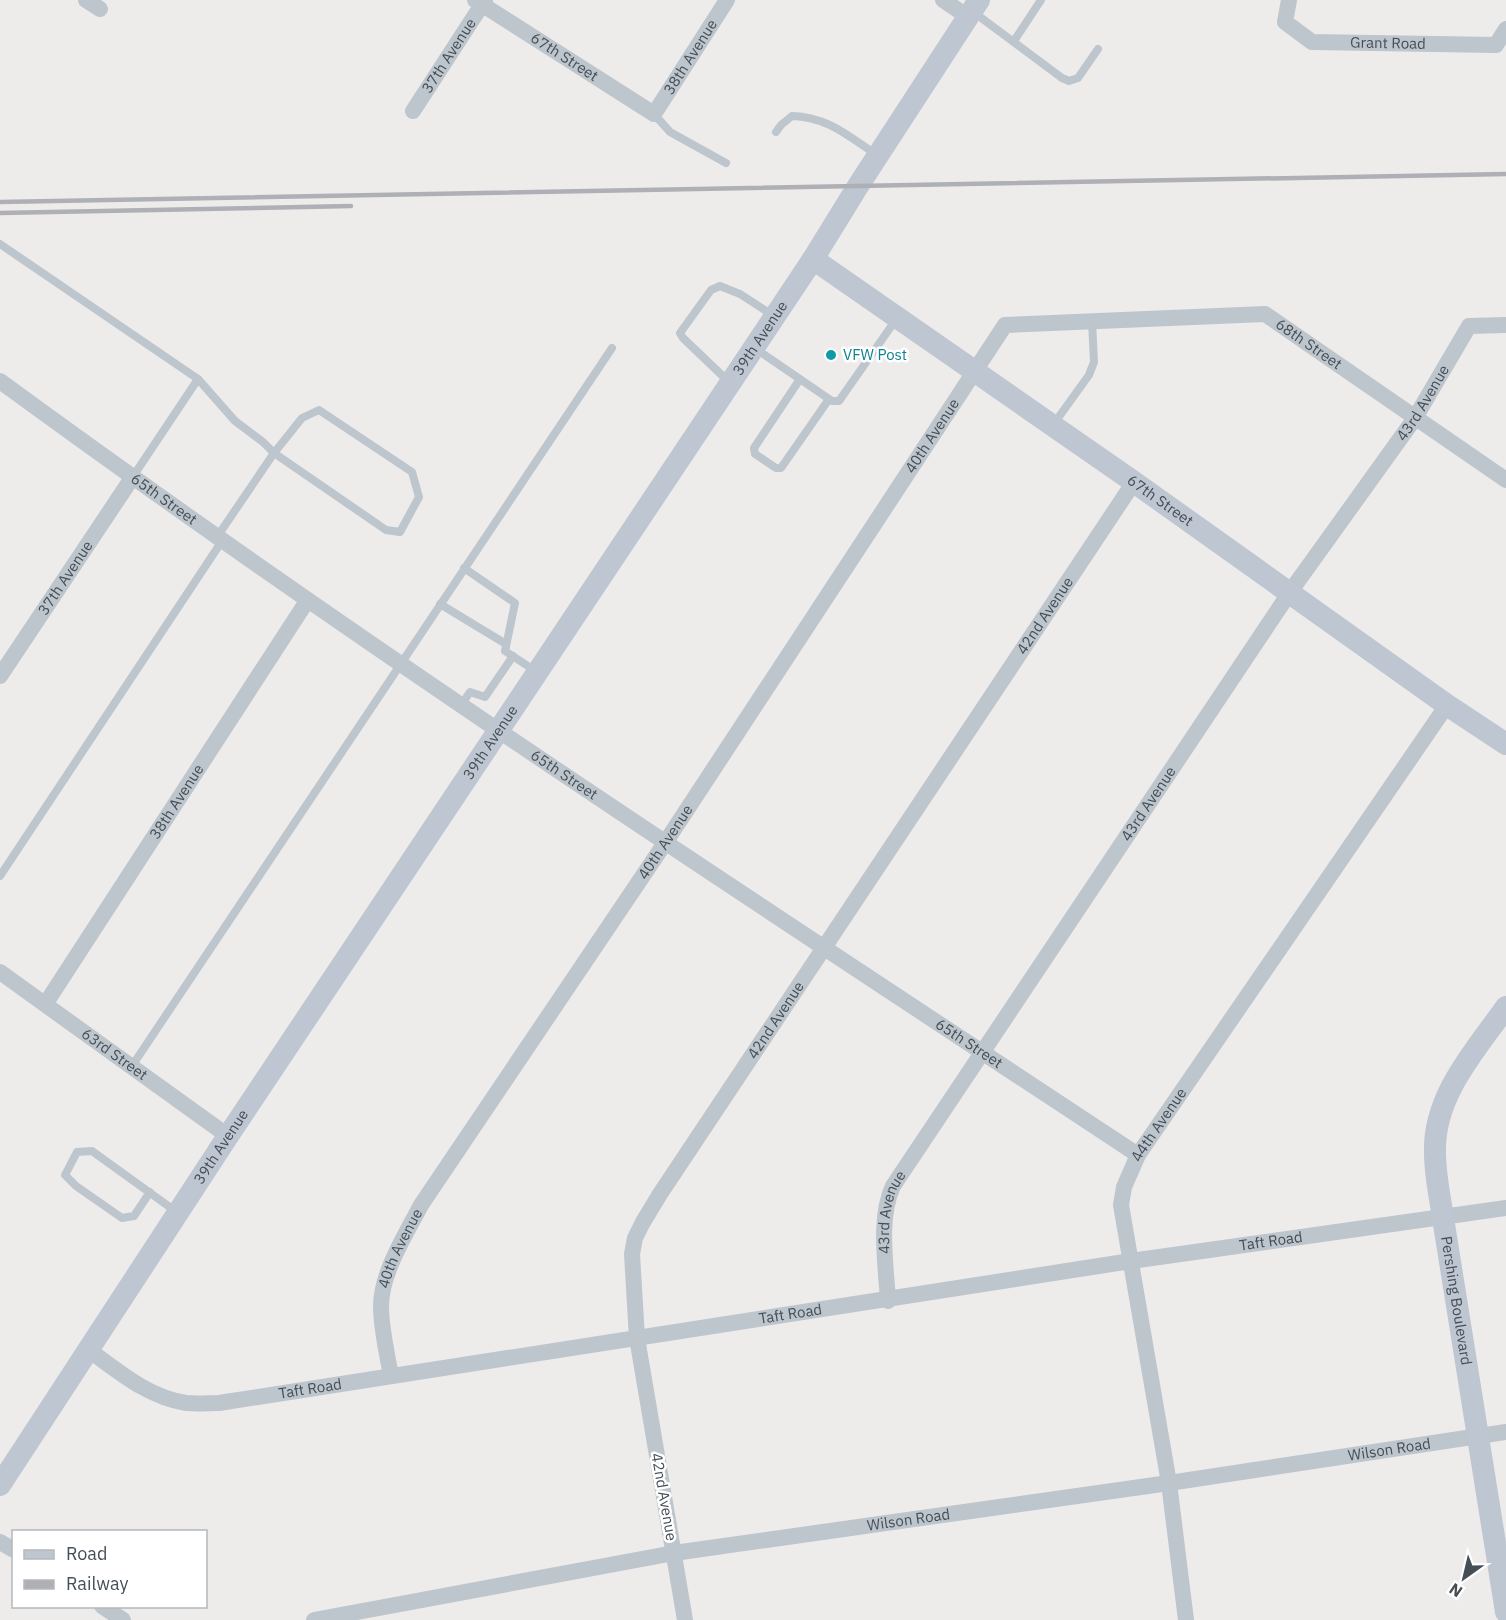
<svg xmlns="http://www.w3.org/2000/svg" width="1506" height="1620" font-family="'IBM Plex Sans',sans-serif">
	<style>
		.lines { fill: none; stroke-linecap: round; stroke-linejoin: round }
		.lane { stroke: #bdc5cd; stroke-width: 8 }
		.street { stroke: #bdc5cd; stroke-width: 16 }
		.secondary { stroke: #bdc6d1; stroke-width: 22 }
		.rail { stroke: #aeb0b5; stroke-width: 4.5 }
		.culture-dot { fill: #0f9aa8; stroke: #fff; stroke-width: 2 }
		.labels { text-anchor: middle; stroke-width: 5; stroke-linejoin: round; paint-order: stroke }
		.street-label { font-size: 15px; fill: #454e57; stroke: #fff }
		.culture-label { font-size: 15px; fill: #0d838f; stroke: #fff; text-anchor: start }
	</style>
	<rect width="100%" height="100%" fill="#eeebeb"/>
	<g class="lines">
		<g class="lane">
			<path d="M 972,11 L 1062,78 L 1069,81 L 1078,78 L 1098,49"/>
			<path d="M 1014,41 L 1041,0"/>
			<path d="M 654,114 L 670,132 L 726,163"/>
			<path d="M 776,132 L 781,125 L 792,116 C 828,117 848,136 877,155"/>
			<path d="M 0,244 L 198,379 L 132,478"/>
			<path d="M 756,349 L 832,401 L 839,401 L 897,318"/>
			<path d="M 198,379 L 235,421 L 263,442 L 274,453 L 386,530 L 400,532 L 419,497 L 412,472 L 319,410 L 302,418 L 274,453 L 217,537"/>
			<path d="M 800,379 L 754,448 L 755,454 L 776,468 L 781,468 L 829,399"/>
			<path d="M 729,382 L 683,338 L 680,333 L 711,290 L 720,286 L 740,294 L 774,316"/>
			<path d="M 1053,425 L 1089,375 L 1094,362 L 1092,321"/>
			<path d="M 464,568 L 515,603 L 505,651 L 537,672"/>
			<path d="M 440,604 L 506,644"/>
			<path d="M 461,705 L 470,692 L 485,697 L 513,656"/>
			<path d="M 0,876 L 222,541"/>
			<path d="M 132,1066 L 612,348"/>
			<path d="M 150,1192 L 134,1216 L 122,1218 L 76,1186 L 65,1175 L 77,1152 L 92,1151 L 178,1213"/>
		</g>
		<g class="street">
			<path d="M 86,0 L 100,9"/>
			<path id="s1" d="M 475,0 L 654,114 L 727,0"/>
			<path d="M 943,0 L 968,17"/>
			<path id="s2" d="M 1289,0 L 1285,22 L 1312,42 L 1496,45 L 1506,29"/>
			<path id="s3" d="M 413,111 L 485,0"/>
			<path id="s4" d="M 0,381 C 370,652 755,902 1138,1155"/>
			<path id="s5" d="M 0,676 L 132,478"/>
			<path id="s6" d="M 0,972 L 228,1136"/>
			<path id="s7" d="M 46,1003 L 307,601"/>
			<path id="s8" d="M 888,1301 C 886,1265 878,1218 893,1186 L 1290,592 L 1415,418 L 1469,326 L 1506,325"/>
			<path id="s9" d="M 89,1350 C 119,1372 148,1397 186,1403 C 197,1404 209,1403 219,1403 L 1131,1261 L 1506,1208"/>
			<path id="s10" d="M 391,1376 C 387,1353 381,1329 381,1306 C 381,1273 406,1234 421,1205 L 665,843 L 1005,325 L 1265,314 L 1506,480"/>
			<path d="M 0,1542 L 14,1550"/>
			<path d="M 102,1606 L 123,1620"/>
			<path id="s11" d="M 314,1620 L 674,1553 L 1169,1483 L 1506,1432"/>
			<path id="s12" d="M 685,1620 L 637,1338 L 632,1254 L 635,1238 L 643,1222 L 660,1194 L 1134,482"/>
			<path id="s13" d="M 1186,1620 L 1169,1483 L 1121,1205 L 1124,1187 L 1138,1155 L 1447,705"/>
		</g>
		<g class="secondary">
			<path id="s14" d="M 813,259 L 1134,482 L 1447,705 L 1506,744"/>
			<path id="s15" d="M 1506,1007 C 1475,1051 1433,1096 1435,1153 C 1435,1175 1440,1197 1443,1218 L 1506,1612"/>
			<path id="s16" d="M 0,1485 L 228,1136 L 813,259 L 858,186 L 979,0"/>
		</g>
		<g class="rail">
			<path d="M 0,202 L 1506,174"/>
			<path d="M 0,213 L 351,206"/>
		</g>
	</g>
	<circle class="culture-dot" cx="831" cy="355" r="6"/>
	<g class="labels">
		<g class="street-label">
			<text dy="5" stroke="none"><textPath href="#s2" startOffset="132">Grant Road</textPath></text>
			<text dy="5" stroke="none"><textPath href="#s3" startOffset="66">37th Avenue</textPath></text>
			<text dy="5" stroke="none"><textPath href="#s1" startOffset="106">67th Street</textPath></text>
			<text dy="5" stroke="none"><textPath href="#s1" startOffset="280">38th Avenue</textPath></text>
			<text dy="5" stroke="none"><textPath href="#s16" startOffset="1376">39th Avenue</textPath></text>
			<text dy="5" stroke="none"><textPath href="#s10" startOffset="1550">68th Street</textPath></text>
			<text dy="5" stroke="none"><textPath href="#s8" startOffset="1062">43rd Avenue</textPath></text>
			<text dy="5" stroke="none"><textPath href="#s10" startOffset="1104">40th Avenue</textPath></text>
			<text dy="5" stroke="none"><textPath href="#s4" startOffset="202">65th Street</textPath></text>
			<text dy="5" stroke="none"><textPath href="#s14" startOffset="423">67th Street</textPath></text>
			<text dy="5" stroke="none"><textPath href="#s5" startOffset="118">37th Avenue</textPath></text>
			<text dy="5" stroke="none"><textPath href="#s12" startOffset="1132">42nd Avenue</textPath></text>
			<text dy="5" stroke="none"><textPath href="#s16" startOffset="890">39th Avenue</textPath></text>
			<text dy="5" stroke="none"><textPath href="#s4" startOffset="688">65th Street</textPath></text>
			<text dy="5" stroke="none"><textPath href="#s7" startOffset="240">38th Avenue</textPath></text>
			<text dy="5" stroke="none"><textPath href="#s8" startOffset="576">43rd Avenue</textPath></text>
			<text dy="5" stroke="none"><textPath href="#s10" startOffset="618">40th Avenue</textPath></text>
			<text dy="5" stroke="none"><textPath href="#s12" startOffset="646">42nd Avenue</textPath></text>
			<text dy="5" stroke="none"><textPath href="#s4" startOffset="1174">65th Street</textPath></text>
			<text dy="5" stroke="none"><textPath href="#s6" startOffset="141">63rd Street</textPath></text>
			<text dy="5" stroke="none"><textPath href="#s13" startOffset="510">44th Avenue</textPath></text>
			<text dy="5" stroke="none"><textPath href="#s16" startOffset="404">39th Avenue</textPath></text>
			<text dy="5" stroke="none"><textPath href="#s8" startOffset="90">43rd Avenue</textPath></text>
			<text dy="5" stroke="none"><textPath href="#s9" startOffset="1209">Taft Road</textPath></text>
			<text dy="5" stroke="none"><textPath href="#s10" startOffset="132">40th Avenue</textPath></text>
			<text dy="5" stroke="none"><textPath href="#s15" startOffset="315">Pershing Boulevard</textPath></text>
			<text dy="5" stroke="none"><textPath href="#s9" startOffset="723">Taft Road</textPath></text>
			<text dy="5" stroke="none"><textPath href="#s9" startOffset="237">Taft Road</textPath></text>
			<text dy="5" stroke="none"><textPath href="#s11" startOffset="1089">Wilson Road</textPath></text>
			<text transform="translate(664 1497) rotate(80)" y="5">42nd Avenue</text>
			<text dy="5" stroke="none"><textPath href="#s11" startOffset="603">Wilson Road</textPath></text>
		</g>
		<g class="culture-label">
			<text x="843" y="360">VFW Post</text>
		</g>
	</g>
	<rect x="12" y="1530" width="195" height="78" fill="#ffffff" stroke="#b5b8bc" stroke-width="1.5"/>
	<rect x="24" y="1550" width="30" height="9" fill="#bdc6d1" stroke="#b5b8bc" stroke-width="1.5"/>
	<text x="66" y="1560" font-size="18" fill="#454e57">Road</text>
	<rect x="24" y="1580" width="30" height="9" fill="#aeb0b5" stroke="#b5b8bc" stroke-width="1.5"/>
	<text x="66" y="1590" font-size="18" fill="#454e57">Railway</text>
	<g transform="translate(1464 1578) rotate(214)" stroke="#ffffff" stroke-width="4.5" paint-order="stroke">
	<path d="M0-4.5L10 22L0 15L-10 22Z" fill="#454e57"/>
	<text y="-9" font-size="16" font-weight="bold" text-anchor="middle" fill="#454e57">N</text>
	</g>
</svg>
